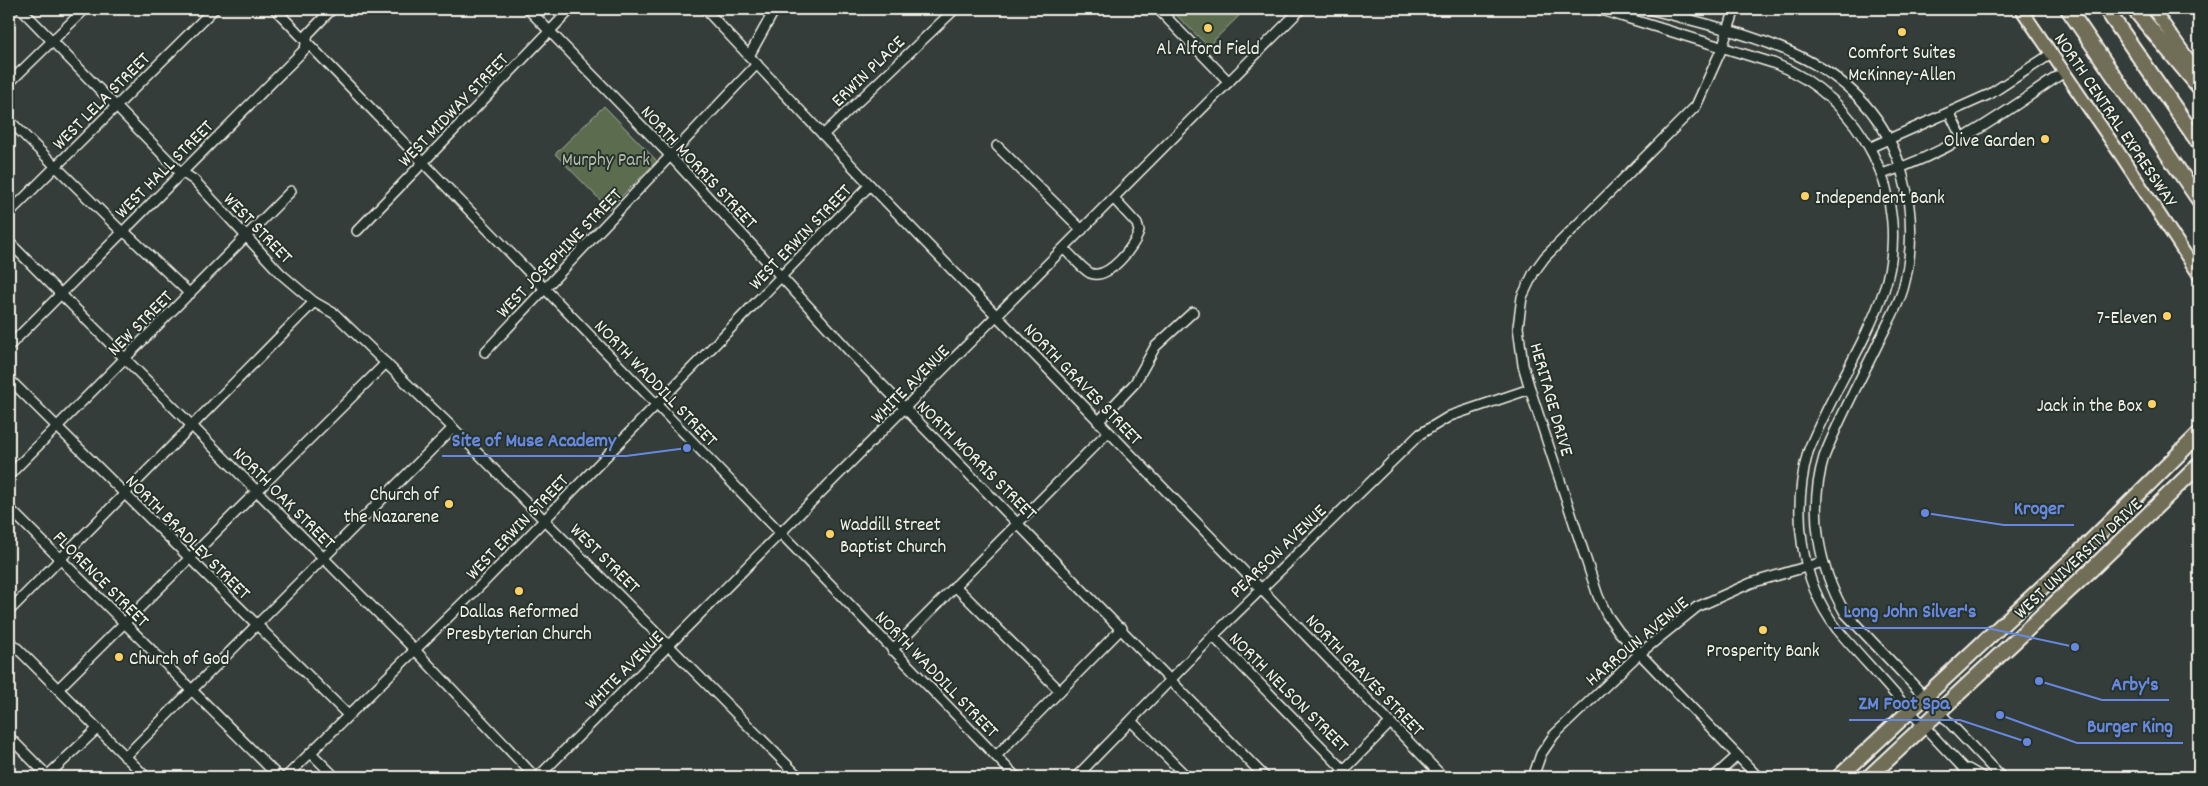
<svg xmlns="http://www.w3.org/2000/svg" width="2208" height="786" font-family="Dekko,sans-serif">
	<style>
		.green { fill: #5c6d50; stroke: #a8af9c }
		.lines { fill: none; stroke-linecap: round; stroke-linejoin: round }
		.minor-casing { stroke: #f4f1e8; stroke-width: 12 }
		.major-casing { stroke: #f4f1e8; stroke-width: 15 }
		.highway-casing { stroke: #f4f1e8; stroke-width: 18 }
		.minor { stroke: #26332d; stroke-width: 9 }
		.major { stroke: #716e59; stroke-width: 11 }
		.highway { stroke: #716e59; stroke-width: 14 }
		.poi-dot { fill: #ffd166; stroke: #26332d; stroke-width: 2 }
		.labels { text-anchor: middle; stroke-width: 4; stroke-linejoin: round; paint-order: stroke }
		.poi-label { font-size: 19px; fill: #f4f1e8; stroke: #26332d }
		.street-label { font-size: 19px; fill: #f4f1e8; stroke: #26332d }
		.park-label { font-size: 19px; fill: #b7bcab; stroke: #26332d }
		.leader { fill: none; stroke: #6887de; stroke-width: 2 }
		.callout-dot { fill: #6887de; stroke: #26332d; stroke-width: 2 }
		.callout-label { font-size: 20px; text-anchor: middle; font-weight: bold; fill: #6887de; stroke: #26332d; stroke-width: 4; stroke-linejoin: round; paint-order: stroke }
	</style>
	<rect width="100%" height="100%" fill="#343d3a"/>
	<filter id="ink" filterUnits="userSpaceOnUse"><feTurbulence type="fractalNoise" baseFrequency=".02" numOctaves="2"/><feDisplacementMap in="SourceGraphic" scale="10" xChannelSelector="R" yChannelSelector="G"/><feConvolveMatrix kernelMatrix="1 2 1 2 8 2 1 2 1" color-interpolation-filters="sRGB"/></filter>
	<g filter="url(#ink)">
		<g class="green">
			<path d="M 1170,9 L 1246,9 L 1208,46 Z"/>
			<path d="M 604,106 L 657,161 L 609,209 L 555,154 Z"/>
		</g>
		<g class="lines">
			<g class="minor-casing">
				<g id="minor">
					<path d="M 21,9 L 177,169 L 194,180 L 281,274 L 314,302 L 335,314 L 453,428 L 799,777"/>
					<path d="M 275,9 L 1016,777"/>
					<path d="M 528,9 L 664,149 L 852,354 L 1265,777"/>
					<path d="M 705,9 L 870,185 L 1443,777"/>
					<path d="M 1158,9 L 1229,82"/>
					<path d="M 1598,9 L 1773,63 C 1862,97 1914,198 1884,290 C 1866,344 1829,397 1808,452 C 1792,510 1799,579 1837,629 C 1852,647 1869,665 1885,683 C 1913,715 1942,746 1972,777"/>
					<path d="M 1649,9 C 1753,37 1871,56 1903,176 C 1913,213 1913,252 1903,289 C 1898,306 1889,321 1881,337 C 1862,377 1840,416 1824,457 C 1808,510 1818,566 1845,613 L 2001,777"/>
					<path d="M 1735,9 L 1722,48 L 1696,106 L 1545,257 L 1534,272 L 1522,297 L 1518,327 L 1523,365 L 1530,389 L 1598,596 L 1607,615 L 1619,632 L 1758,777"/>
					<path d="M 749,56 L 775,9"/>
					<path d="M 9,83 L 85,9"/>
					<path d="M 1950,114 L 1963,140"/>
					<path d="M 9,120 L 122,232 L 128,235 L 190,294"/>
					<path d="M 823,135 L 955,9"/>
					<path d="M 997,146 L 1082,230"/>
					<path d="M 1871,147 L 1990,94 L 2051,54"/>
					<path d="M 1882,174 C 1952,152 2004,113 2064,72"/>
					<path d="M 9,213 L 214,9"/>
					<path d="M 357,231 L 571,9"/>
					<path d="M 9,242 L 415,650 L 535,777"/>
					<path d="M 1064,249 C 1072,256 1081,268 1090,273 C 1108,281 1136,245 1139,231 L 1137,224 L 1114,199"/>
					<path d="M 9,346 L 305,49 L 308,34 L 332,9"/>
					<path d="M 485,352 L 757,64"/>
					<path d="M 9,379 L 348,715"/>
					<path d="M 1098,422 L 1135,383 L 1155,347 L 1193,312"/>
					<path d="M 9,475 L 291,191"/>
					<path d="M 9,508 L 279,777"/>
					<path d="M 955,586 L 1060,691"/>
					<path d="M 9,611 L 314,302"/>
					<path d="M 1213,636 L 1344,770"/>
					<path d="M 9,640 L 146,777"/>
					<path d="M 892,650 L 1108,432"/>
					<path d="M 58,689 L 386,363"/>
					<path d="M 1132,722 L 1187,777"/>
					<path d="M 9,737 L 49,777"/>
					<path d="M 311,753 L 335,777"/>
					<path d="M 996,756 L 1122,628"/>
					<path d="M 125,757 L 453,428"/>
					<path d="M 1968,769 L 1982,777"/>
					<path d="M 46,777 L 97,729"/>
					<path d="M 286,777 L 484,582 L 870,185"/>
					<path d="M 538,777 L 1301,9"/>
					<path d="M 1076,777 L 1213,636 L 1420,434 L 1450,416 L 1530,389"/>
					<path d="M 1337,777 L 1390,723"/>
					<path d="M 1533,777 L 1541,754 L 1554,735 L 1639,654 L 1697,607 L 1751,583 L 1823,562"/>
					<path d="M 1714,777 L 1737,756"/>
				</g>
			</g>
			<g class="major-casing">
				<g id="major">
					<path d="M 2021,9 L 2120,154 L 2199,275"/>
					<path d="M 2153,9 L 2199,74"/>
				</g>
			</g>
			<g class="highway-casing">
				<g id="highway">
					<path d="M 2068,9 L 2199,200"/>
					<path d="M 2106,9 L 2199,143"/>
					<path d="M 2134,9 L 2199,87"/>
					<path d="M 1839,777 L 2082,550 L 2199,434"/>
					<path d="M 1869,777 L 2095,566 L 2199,465"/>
				</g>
			</g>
			<use href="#minor" class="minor"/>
			<use href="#major" class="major"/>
			<use href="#highway" class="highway"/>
		</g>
	</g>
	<g class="poi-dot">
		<circle cx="1208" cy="28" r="5"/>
		<circle cx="1902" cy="32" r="5"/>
		<circle cx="2045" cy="139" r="5"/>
		<circle cx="1805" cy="196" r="5"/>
		<circle cx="2167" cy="316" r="5"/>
		<circle cx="2152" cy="404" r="5"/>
		<circle cx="449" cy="504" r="5"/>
		<circle cx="830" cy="534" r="5"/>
		<circle cx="519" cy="591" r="5"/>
		<circle cx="1763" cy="630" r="5"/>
		<circle cx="119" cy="657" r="5"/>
	</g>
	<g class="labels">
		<g class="poi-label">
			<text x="1208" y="54">Al Alford Field</text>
			<text x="1902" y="58">Comfort Suites<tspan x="1902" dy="22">McKinney-Allen</tspan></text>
			<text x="2035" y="146" text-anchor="end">Olive Garden</text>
			<text x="1815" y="203" text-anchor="start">Independent Bank</text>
			<text x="2157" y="323" text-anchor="end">7-Eleven</text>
			<text x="2142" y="411" text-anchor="end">Jack in the Box</text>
			<text x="439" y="500" text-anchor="end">Church of<tspan x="439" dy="22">the Nazarene</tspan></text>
			<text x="840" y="530" text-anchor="start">Waddill Street<tspan x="840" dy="22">Baptist Church</tspan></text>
			<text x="519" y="617">Dallas Reformed<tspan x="519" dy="22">Presbyterian Church</tspan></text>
			<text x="1763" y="656">Prosperity Bank</text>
			<text x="129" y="664" text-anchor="start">Church of God</text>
		</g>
		<g class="street-label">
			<text transform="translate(867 70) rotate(-44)" y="7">ERWIN PLACE</text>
			<text transform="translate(100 100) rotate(-45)" y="7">WEST LELA STREET</text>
			<text transform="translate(452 109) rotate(-46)" y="7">WEST MIDWAY STREET</text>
			<text transform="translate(2117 119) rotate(56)" y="7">NORTH CENTRAL EXPRESSWAY</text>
			<text transform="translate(700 166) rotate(47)" y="7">NORTH MORRIS STREET</text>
			<text transform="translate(163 168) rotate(-45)" y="7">WEST HALL STREET</text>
			<text transform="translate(259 227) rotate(46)" y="7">WEST STREET</text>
			<text transform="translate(799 236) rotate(-46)" y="7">WEST ERWIN STREET</text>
			<text transform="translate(558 252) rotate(-46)" y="7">WEST JOSEPHINE STREET</text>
			<text transform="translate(139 322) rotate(-45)" y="7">NEW STREET</text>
			<text transform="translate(657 382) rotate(46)" y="7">NORTH WADDILL STREET</text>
			<text transform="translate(909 383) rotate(-45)" y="7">WHITE AVENUE</text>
			<text transform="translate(1084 383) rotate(46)" y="7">NORTH GRAVES STREET</text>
			<text transform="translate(1553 399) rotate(74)" y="7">HERITAGE DRIVE</text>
			<text transform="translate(978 459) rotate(45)" y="7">NORTH MORRIS STREET</text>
			<text transform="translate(285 497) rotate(45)" y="7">NORTH OAK STREET</text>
			<text transform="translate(516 526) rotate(-46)" y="7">WEST ERWIN STREET</text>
			<text transform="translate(189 536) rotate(45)" y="7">NORTH BRADLEY STREET</text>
			<text transform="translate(1277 550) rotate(-44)" y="7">PEARSON AVENUE</text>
			<text transform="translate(606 557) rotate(45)" y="7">WEST STREET</text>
			<text transform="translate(2077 557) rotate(-43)" y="7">WEST UNIVERSITY DRIVE</text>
			<text transform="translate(102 578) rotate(45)" y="7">FLORENCE STREET</text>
			<text transform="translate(1636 640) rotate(-40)" y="7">HARROUN AVENUE</text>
			<text transform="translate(623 669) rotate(-45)" y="7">WHITE AVENUE</text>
			<text transform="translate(938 673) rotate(46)" y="7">NORTH WADDILL STREET</text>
			<text transform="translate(1366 674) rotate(46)" y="7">NORTH GRAVES STREET</text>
			<text transform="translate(1290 691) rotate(45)" y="7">NORTH NELSON STREET</text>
		</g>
		<g class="park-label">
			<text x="606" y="165">Murphy Park</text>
		</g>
	</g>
	<path class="leader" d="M687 448L626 456H442M1925 513L2004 525H2074M2075 647L1987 628H1834M2039 681L2102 700H2169M2027 742L1960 720H1849M2000 715L2077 743H2183"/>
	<g class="callout-dot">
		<circle cx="687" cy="448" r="5"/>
		<circle cx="1925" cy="513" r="5"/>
		<circle cx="2075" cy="647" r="5"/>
		<circle cx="2039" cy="681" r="5"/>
		<circle cx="2027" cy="742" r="5"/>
		<circle cx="2000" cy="715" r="5"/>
	</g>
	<g class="callout-label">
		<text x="534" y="446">Site of Muse Academy</text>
		<text x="2039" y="514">Kroger</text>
		<text x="1910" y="617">Long John Silver's</text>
		<text x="2135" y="690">Arby's</text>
		<text x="1904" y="709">ZM Foot Spa</text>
		<text x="2130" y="732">Burger King</text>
	</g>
	<rect width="2208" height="786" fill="none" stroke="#26332d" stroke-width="30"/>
	<rect x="15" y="15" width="2178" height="756" fill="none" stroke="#f4f1e8" stroke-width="2" filter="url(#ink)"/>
</svg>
